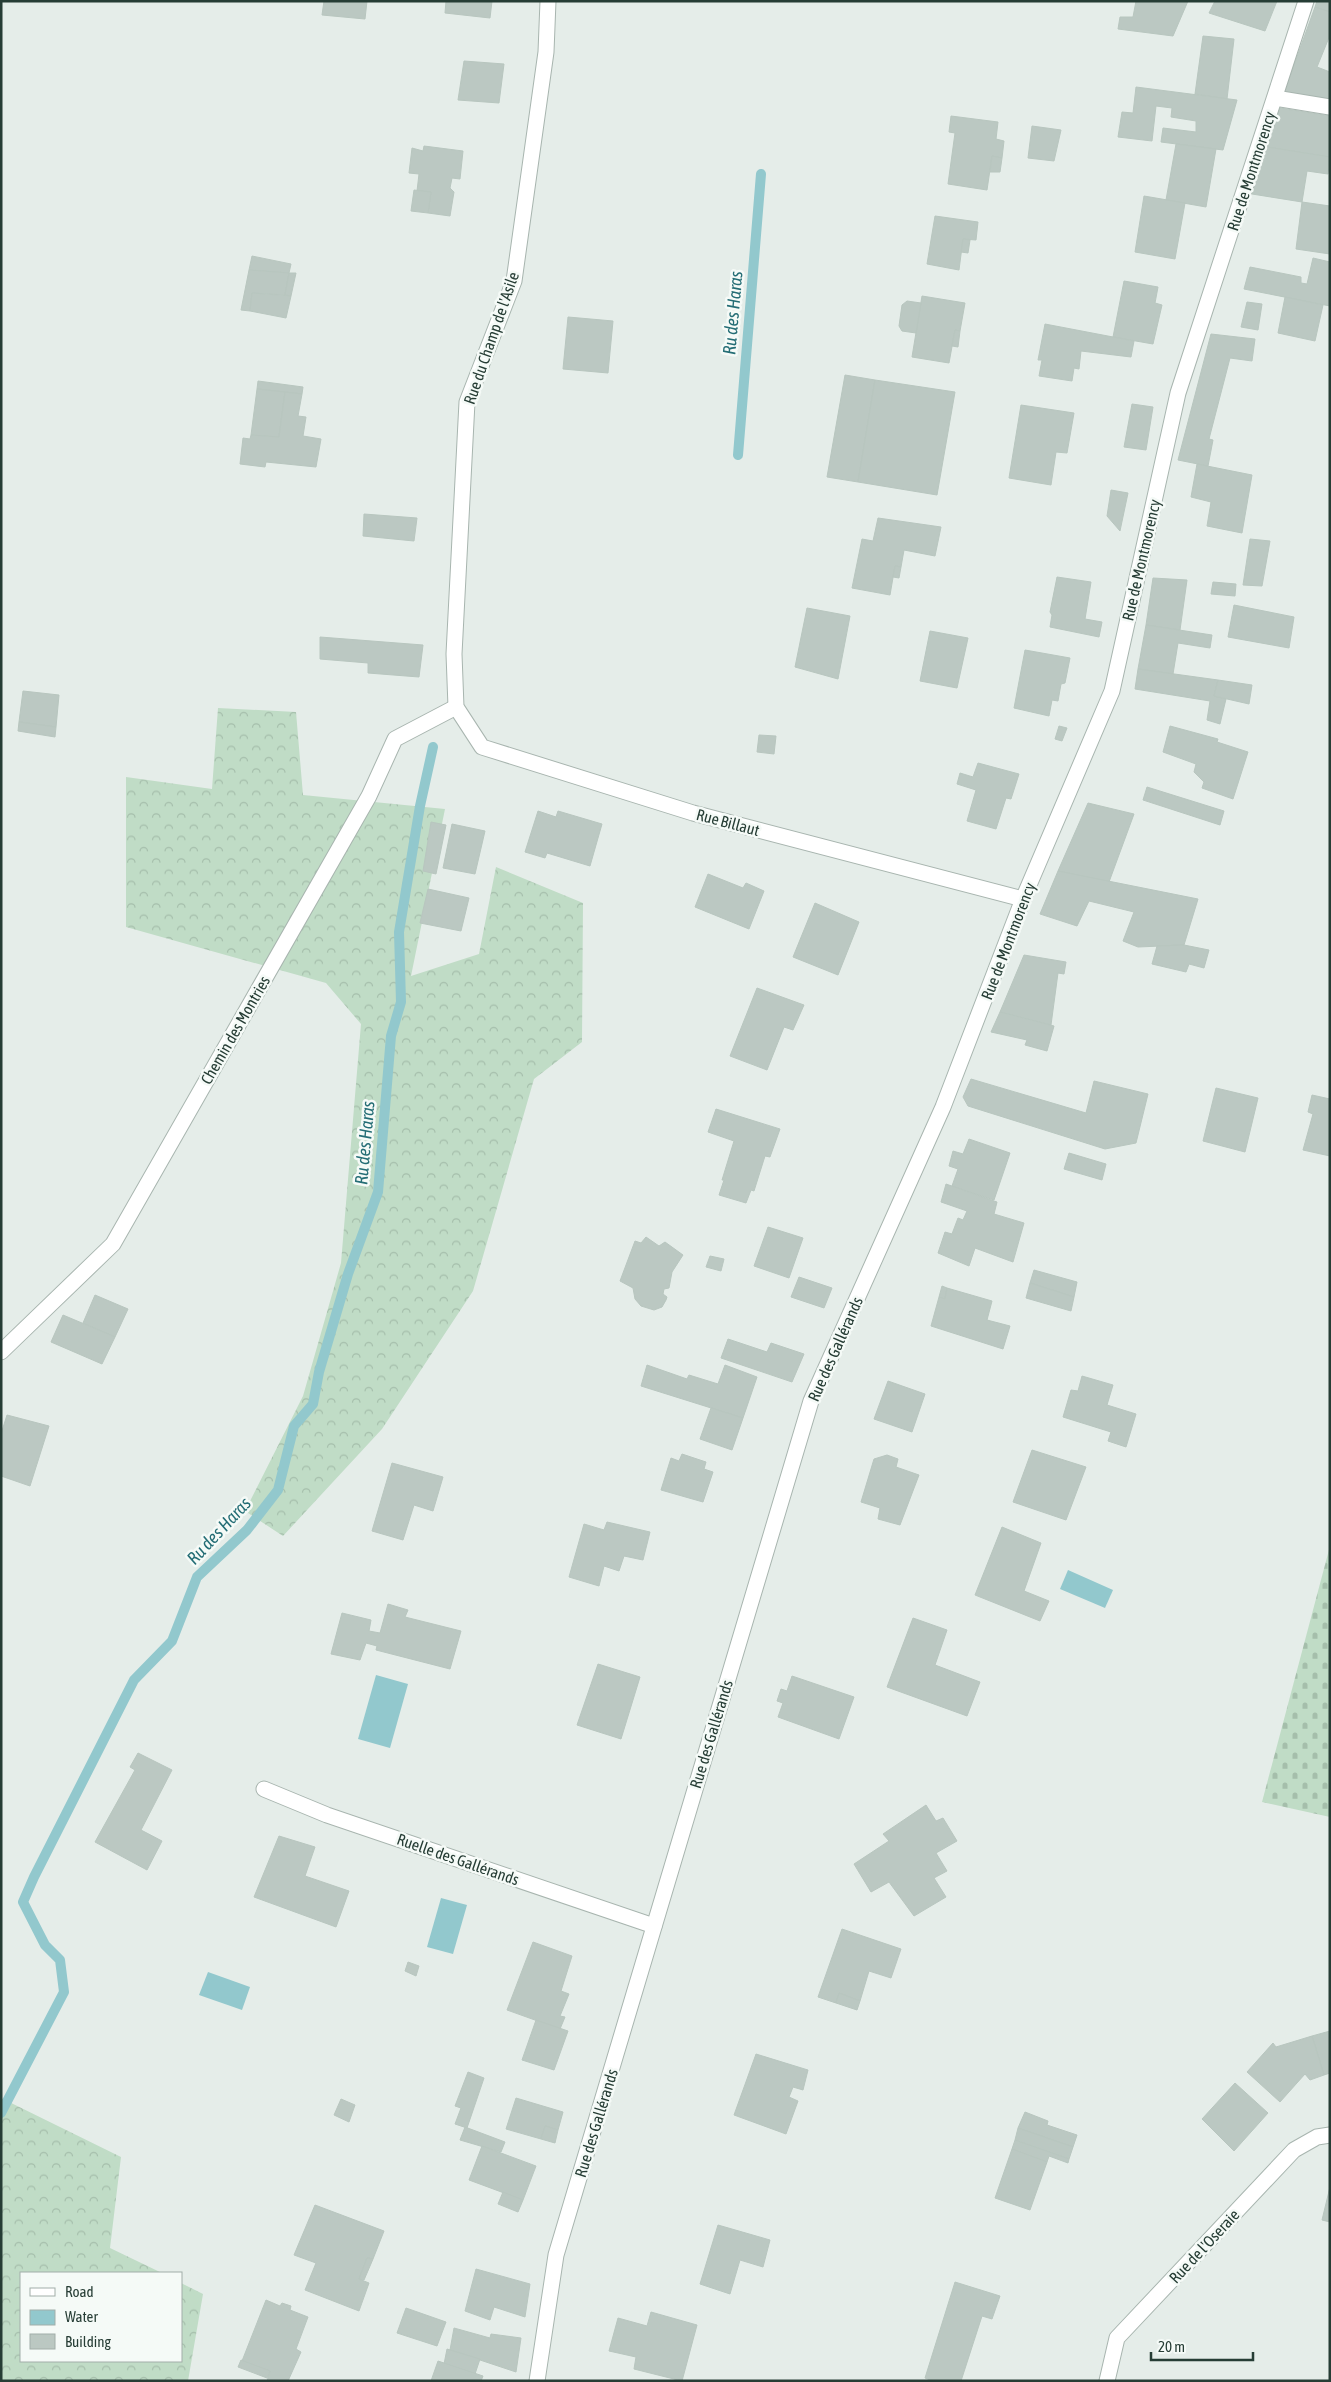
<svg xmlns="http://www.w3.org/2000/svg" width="1331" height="2382" font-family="'Asap Condensed',sans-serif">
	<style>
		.forest { fill: url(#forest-crowns) }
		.cemetery { fill: url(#cemetery-stones) }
		.water { fill: #92c8cd }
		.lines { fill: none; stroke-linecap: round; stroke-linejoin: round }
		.stream { stroke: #92c8cd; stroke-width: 10 }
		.building { fill: #bbc8c2; stroke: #b8c6bf }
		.minor-casing { stroke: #a8b5af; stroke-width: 17 }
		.minor { stroke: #fff; stroke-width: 15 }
		.labels { text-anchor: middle; stroke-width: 5; stroke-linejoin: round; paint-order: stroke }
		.street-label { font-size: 16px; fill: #263d35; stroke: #f5faf7 }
		.water-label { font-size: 18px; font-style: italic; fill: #246d75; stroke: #f5faf7 }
	</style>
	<defs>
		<pattern id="forest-crowns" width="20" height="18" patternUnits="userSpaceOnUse" patternTransform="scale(1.25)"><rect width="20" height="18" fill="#c0dcc6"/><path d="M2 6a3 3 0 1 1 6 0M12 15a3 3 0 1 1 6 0" fill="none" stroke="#a5beab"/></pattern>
		<pattern id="cemetery-stones" width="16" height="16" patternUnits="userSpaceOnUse" patternTransform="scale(1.25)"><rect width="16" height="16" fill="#c0dcc6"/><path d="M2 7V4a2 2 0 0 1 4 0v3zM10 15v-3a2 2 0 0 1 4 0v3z" fill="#a5beab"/></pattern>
	</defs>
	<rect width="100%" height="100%" fill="#e5ede9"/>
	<g class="forest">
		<path d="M 218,708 L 296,712 L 303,795 L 445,809 L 411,976 L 479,954 L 496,867 L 583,903 L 582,1042 L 534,1079 L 473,1291 L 382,1429 L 283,1536 L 245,1511 L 303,1396 L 341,1263 L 361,1024 L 326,983 L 126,927 L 126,777 L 212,789 Z"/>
		<path d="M 1,2098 L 121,2157 L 110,2248 L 162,2273 L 21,2273 L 21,2361 L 181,2361 L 181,2283 L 203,2294 L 188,2381 L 1,2381 Z"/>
	</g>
	<path class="cemetery" d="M 1330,1546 L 1330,1817 L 1262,1802 Z"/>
	<g class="water">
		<path d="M 1068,1570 L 1113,1590 L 1105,1608 L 1060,1589 Z"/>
		<path d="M 376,1675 L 408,1684 L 390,1748 L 358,1739 Z"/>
		<path d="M 441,1898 L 467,1905 L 453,1954 L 427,1947 Z"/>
		<path d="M 208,1972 L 250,1987 L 242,2010 L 199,1995 Z"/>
	</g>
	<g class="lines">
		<g class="stream">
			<path d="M 738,455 L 761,174"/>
			<path d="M 1,2113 L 64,1992 L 60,1960 L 45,1945 L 23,1902 L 34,1877 L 134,1680 L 172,1641 L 197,1577 L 247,1530 L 278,1490 L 294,1426 L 313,1404 L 319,1372 L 348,1274 L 378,1192 L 391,1036 L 401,1002 L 399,932 L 420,806 L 433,747"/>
		</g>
	</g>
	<g class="building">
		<path d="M 324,1 L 367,1 L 365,19 L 322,15 Z"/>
		<path d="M 446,1 L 492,1 L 490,18 L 445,13 Z"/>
		<path d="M 1136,1 L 1188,1 L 1173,36 L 1118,29 L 1120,17 L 1133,17 Z"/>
		<path d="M 1215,1 L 1277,1 L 1265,31 L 1209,13 Z"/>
		<path d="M 1317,1 L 1330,1 L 1330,12 L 1315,7 Z"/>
		<path d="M 1315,7 L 1330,12 L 1330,35 L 1317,67 L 1330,72 L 1330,101 L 1288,93 L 1285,90 Z"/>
		<path d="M 1203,36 L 1234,39 L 1227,99 L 1195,94 Z"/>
		<path d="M 464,61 L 504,64 L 499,103 L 458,100 Z"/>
		<path d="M 1136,87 L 1237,100 L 1223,150 L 1161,142 L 1163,128 L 1196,132 L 1196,121 L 1171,117 L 1172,108 L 1156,106 L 1152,141 L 1118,137 L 1122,112 L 1133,113 Z"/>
		<path d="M 1280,108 L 1330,116 L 1330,157 L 1267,147 Z"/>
		<path d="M 951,116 L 998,122 L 996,139 L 1004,141 L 1002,158 L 992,156 L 987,190 L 948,184 L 955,133 L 949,132 Z"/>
		<path d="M 1032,126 L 1061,130 L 1054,161 L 1028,158 Z"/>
		<path d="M 1176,144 L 1216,149 L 1206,207 L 1166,200 Z"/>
		<path d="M 424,146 L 463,151 L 460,179 L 452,178 L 450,188 L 454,192 L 450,216 L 428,213 L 431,192 L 417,191 L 419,174 L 409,173 L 412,148 L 423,151 Z"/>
		<path d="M 1267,147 L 1330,157 L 1328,174 L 1307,171 L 1302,202 L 1252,194 Z"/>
		<path d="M 992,156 L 1002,158 L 1000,172 L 990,172 Z"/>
		<path d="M 414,190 L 431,192 L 428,213 L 411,211 Z"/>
		<path d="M 1144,196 L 1185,203 L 1175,259 L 1135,252 Z"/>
		<path d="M 1302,202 L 1330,206 L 1330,254 L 1296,249 Z"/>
		<path d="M 935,216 L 978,222 L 976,240 L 963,239 L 959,270 L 927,264 Z"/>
		<path d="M 963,239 L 970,240 L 968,253 L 961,252 Z"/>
		<path d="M 252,256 L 291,264 L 289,273 L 249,270 Z"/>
		<path d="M 1313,258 L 1330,262 L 1330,306 L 1244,289 L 1250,267 L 1301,277 L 1301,283 L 1307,284 Z"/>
		<path d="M 249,270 L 289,273 L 285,295 L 252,293 L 250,311 L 241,310 Z"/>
		<path d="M 289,273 L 296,273 L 291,296 L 285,295 Z"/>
		<path d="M 1124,281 L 1158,287 L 1155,303 L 1162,305 L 1153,344 L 1113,337 Z"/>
		<path d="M 252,293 L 291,296 L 286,318 L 250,311 Z"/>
		<path d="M 922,296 L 965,303 L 960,331 L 955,330 L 949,363 L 912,357 Z"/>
		<path d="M 1285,297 L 1323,305 L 1315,341 L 1278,333 Z"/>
		<path d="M 907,301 L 921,303 L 916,333 L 902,331 L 899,326 L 902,305 Z"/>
		<path d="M 1247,302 L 1262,304 L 1258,330 L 1241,327 Z"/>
		<path d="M 568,317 L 613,321 L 608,373 L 563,369 Z"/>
		<path d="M 1045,324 L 1134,341 L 1131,357 L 1081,351 L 1079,369 L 1074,368 L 1072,381 L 1039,376 L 1042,360 L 1038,360 Z"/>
		<path d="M 955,330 L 960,331 L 958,347 L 952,346 Z"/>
		<path d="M 1211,334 L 1255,339 L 1252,361 L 1230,358 L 1209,439 L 1213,440 L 1208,466 L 1178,460 Z"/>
		<path d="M 845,375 L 875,380 L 858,482 L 827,477 Z"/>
		<path d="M 875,380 L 955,392 L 937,495 L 858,482 Z"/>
		<path d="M 258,381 L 303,387 L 302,394 L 257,389 Z"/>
		<path d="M 257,389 L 285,392 L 279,437 L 251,435 Z"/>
		<path d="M 285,392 L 302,394 L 298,416 L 306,417 L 303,436 L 321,439 L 316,467 L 266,462 L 265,467 L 240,464 L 243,438 L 250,439 L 251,435 L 279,437 Z"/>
		<path d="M 1132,404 L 1153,407 L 1146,450 L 1124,447 Z"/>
		<path d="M 1021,405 L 1074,413 L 1067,453 L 1056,452 L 1051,485 L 1009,478 Z"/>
		<path d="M 1197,464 L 1252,475 L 1242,533 L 1207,526 L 1211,502 L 1191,497 Z"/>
		<path d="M 1111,490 L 1128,493 L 1120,531 L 1107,516 Z"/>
		<path d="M 364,514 L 417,518 L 414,541 L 363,536 Z"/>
		<path d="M 878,518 L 941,527 L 935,556 L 904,550 L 901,567 L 895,566 L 890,595 L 852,588 L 862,539 L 873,541 Z"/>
		<path d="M 1250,539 L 1270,541 L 1262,586 L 1243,585 Z"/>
		<path d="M 895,566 L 901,567 L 899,578 L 893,577 Z"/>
		<path d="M 1057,577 L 1091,582 L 1085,619 L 1102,622 L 1099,637 L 1050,627 L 1052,615 L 1050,612 Z"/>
		<path d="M 1153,578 L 1187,580 L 1180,630 L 1146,625 Z"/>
		<path d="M 1213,582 L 1236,584 L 1235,596 L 1211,594 Z"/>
		<path d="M 1234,605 L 1294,617 L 1289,648 L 1228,637 Z"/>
		<path d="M 807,608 L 850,616 L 838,679 L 795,667 Z"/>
		<path d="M 1146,625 L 1212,635 L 1210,648 L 1178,643 L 1173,674 L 1138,669 Z"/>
		<path d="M 930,631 L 968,638 L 957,688 L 920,681 Z"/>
		<path d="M 320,637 L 423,645 L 419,677 L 368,673 L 368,663 L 320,659 Z"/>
		<path d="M 1025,650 L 1070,658 L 1065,683 L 1061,684 L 1058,701 L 1052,700 L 1049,716 L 1014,708 Z"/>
		<path d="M 1138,669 L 1218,680 L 1214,696 L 1226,699 L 1220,724 L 1207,720 L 1210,701 L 1135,689 Z"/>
		<path d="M 1218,680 L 1252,685 L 1249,704 L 1214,696 Z"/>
		<path d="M 23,691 L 59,695 L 56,727 L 19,722 Z"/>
		<path d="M 19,722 L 56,727 L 55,737 L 18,731 Z"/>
		<path d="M 1059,726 L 1067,728 L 1062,741 L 1055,739 Z"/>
		<path d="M 1170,726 L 1218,739 L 1217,742 L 1248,752 L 1233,799 L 1202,788 L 1204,782 L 1194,772 L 1196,764 L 1163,752 Z"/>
		<path d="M 759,735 L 776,736 L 774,754 L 757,752 Z"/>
		<path d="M 978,763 L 1019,774 L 1011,799 L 1006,798 L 996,829 L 967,821 L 976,790 L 957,784 L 960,773 L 973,777 Z"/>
		<path d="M 1147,787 L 1224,811 L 1220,825 L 1143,800 Z"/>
		<path d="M 1088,803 L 1134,814 L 1109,882 L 1058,871 Z"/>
		<path d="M 538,811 L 556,817 L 558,811 L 602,824 L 590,866 L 547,853 L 545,858 L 525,852 Z"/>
		<path d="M 431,822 L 446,825 L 436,874 L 423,871 Z"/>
		<path d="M 452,824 L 485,831 L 475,874 L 443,868 Z"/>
		<path d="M 1058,871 L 1198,899 L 1184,945 L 1138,947 L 1123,941 L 1134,912 L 1089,901 L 1077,926 L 1040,914 Z"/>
		<path d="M 708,874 L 743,888 L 746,883 L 764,891 L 749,929 L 695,907 Z"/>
		<path d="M 428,889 L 469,898 L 461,931 L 420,923 Z"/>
		<path d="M 815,903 L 859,922 L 838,975 L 793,957 Z"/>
		<path d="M 1184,945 L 1209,950 L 1204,968 L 1189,964 L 1186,972 L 1152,964 L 1157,946 Z"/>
		<path d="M 1024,955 L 1066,962 L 1064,974 L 1058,973 L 1051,1025 L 1000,1012 Z"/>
		<path d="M 757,988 L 804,1005 L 793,1030 L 784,1027 L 767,1070 L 730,1056 Z"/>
		<path d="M 1000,1012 L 1054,1026 L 1047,1051 L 1025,1045 L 1027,1040 L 991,1032 Z"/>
		<path d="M 971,1079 L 1086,1113 L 1094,1081 L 1148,1094 L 1136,1143 L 1105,1149 L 968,1106 L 963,1097 Z"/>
		<path d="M 1216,1088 L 1258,1098 L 1245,1152 L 1203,1141 Z"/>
		<path d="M 1312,1095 L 1330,1099 L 1330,1156 L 1303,1150 L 1313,1114 L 1308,1112 Z"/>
		<path d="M 716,1109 L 780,1129 L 770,1157 L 765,1156 L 754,1191 L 751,1190 L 746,1203 L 719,1195 L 724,1180 L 722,1180 L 734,1141 L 708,1132 Z"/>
		<path d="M 969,1139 L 1010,1153 L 994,1200 L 952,1186 L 958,1169 L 949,1166 L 953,1151 L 963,1154 Z"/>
		<path d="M 1069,1153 L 1106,1164 L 1102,1180 L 1064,1169 Z"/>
		<path d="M 946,1184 L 997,1202 L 994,1214 L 1024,1223 L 1013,1262 L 975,1248 L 969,1266 L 938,1253 L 945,1232 L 952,1234 L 958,1218 L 963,1220 L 967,1211 L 941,1202 Z"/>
		<path d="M 768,1227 L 803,1238 L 789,1278 L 754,1266 Z"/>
		<path d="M 646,1237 L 659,1246 L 665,1242 L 683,1255 L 672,1272 L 669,1288 L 664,1289 L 663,1294 L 667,1297 L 666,1300 L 662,1307 L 654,1310 L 641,1306 L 635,1299 L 633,1288 L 620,1281 L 635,1241 L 641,1243 Z"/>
		<path d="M 710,1256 L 724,1259 L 721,1271 L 706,1267 Z"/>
		<path d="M 1034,1270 L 1077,1282 L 1074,1297 L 1030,1283 Z"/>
		<path d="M 799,1277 L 832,1288 L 824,1308 L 791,1297 Z"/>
		<path d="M 1030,1283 L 1074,1297 L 1071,1311 L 1026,1298 Z"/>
		<path d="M 942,1286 L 947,1288 L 945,1299 L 939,1297 Z"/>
		<path d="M 947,1288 L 992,1301 L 987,1320 L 1010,1326 L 1003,1349 L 931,1326 L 939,1297 L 945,1299 Z"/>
		<path d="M 95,1295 L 128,1309 L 115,1337 L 83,1323 Z"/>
		<path d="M 63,1315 L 115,1337 L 102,1364 L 51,1342 Z"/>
		<path d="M 728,1339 L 767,1352 L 771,1343 L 804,1354 L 792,1382 L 721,1358 Z"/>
		<path d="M 647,1365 L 687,1379 L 689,1375 L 718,1384 L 725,1365 L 757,1377 L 743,1418 L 641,1386 Z"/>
		<path d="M 1082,1376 L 1113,1385 L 1107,1405 L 1136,1414 L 1126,1447 L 1108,1441 L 1111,1432 L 1063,1417 L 1071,1390 L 1078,1391 Z"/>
		<path d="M 888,1381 L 925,1394 L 912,1432 L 874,1419 Z"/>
		<path d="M 711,1408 L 743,1418 L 732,1450 L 700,1439 Z"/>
		<path d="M 7,1415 L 49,1426 L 30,1486 L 1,1476 L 1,1434 Z"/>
		<path d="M 1032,1450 L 1086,1467 L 1066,1520 L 1013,1502 Z"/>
		<path d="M 682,1454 L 706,1462 L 704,1469 L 713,1472 L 703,1502 L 661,1490 L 671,1458 L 679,1461 Z"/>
		<path d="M 887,1455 L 898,1459 L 896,1467 L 919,1475 L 900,1525 L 878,1519 L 880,1508 L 861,1502 L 874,1459 Z"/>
		<path d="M 392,1463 L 443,1477 L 433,1511 L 414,1505 L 403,1540 L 372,1531 Z"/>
		<path d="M 607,1522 L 650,1532 L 643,1560 L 624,1556 L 619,1571 L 604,1566 L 599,1586 L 569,1577 L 584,1524 L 604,1530 Z"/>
		<path d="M 1002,1527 L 1041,1543 L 1024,1591 L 1049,1601 L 1040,1621 L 975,1595 Z"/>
		<path d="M 388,1604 L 408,1610 L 405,1617 L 461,1631 L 450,1669 L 376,1650 L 377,1646 L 366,1643 L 360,1660 L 331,1654 L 342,1613 L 371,1620 L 369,1631 L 380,1633 Z"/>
		<path d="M 913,1618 L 947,1630 L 935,1665 L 980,1682 L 967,1716 L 887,1687 Z"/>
		<path d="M 598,1664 L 640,1677 L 621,1739 L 577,1725 Z"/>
		<path d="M 792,1676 L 854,1697 L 839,1739 L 778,1717 L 783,1703 L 777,1701 L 781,1689 L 787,1691 Z"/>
		<path d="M 138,1753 L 172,1770 L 141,1830 L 162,1841 L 147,1870 L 95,1842 L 135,1770 L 130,1767 Z"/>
		<path d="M 926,1805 L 936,1821 L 943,1818 L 957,1841 L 936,1853 L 947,1871 L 934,1878 L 946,1897 L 914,1916 L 889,1882 L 871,1892 L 854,1864 L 889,1841 L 883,1834 Z"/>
		<path d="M 279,1836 L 315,1847 L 305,1876 L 349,1891 L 336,1927 L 254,1897 Z"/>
		<path d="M 842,1929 L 901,1949 L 891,1978 L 869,1971 L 860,2001 L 839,1993 L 836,2003 L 818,1997 Z"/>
		<path d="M 533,1942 L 572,1956 L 561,1991 L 569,1994 L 560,2016 L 565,2017 L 560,2029 L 507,2010 Z"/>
		<path d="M 408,1962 L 419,1966 L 416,1976 L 405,1971 Z"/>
		<path d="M 839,1993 L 860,2001 L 857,2010 L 836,2003 Z"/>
		<path d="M 536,2020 L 568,2031 L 554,2070 L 522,2060 Z"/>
		<path d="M 1330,2031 L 1330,2073 L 1324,2075 L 1312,2036 Z"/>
		<path d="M 1312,2036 L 1324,2075 L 1310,2080 L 1305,2074 L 1280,2102 L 1247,2072 L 1273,2043 L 1276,2047 Z"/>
		<path d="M 756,2054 L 808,2070 L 803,2090 L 793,2087 L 789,2097 L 798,2101 L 786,2134 L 734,2115 Z"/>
		<path d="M 468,2072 L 484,2078 L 467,2128 L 455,2124 L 461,2108 L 455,2106 Z"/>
		<path d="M 1235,2083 L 1268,2113 L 1234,2151 L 1202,2119 Z"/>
		<path d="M 516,2098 L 563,2112 L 558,2130 L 545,2126 L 541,2139 L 506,2129 Z"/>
		<path d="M 341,2099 L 355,2105 L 349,2122 L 334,2115 Z"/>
		<path d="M 1025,2112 L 1048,2121 L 1047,2125 L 1077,2135 L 1073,2147 L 1018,2128 Z"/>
		<path d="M 545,2126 L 558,2130 L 555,2143 L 541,2139 Z"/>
		<path d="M 465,2127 L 505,2142 L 501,2152 L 460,2140 Z"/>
		<path d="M 1018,2128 L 1073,2147 L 1069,2159 L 1015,2140 Z"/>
		<path d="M 1015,2140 L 1069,2159 L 1068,2163 L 1049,2156 L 1047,2162 L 1012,2149 Z"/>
		<path d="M 482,2146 L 536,2166 L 523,2200 L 469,2180 Z"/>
		<path d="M 1012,2149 L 1047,2162 L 1030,2210 L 995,2198 Z"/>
		<path d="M 1330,2187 L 1330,2222 L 1322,2220 Z"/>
		<path d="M 503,2192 L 523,2200 L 518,2212 L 498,2204 Z"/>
		<path d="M 315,2205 L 384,2231 L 373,2259 L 367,2258 L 359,2279 L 369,2283 L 359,2311 L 305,2290 L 316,2263 L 294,2255 Z"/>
		<path d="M 718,2225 L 770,2240 L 763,2267 L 740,2260 L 730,2294 L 700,2284 Z"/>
		<path d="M 367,2258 L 373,2259 L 364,2280 L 359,2279 Z"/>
		<path d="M 476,2269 L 530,2284 L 525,2317 L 494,2307 L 490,2320 L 465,2311 Z"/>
		<path d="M 955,2282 L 1000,2296 L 992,2319 L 982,2316 L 961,2381 L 933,2381 L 925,2378 Z"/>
		<path d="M 266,2300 L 280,2306 L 282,2303 L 291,2306 L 290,2310 L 308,2317 L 296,2349 L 301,2352 L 288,2381 L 267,2381 L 270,2371 L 242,2361 Z"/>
		<path d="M 406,2308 L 446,2322 L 437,2346 L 397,2333 Z"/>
		<path d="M 651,2312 L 697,2325 L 682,2381 L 634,2369 L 636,2357 L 609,2351 L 618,2318 L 647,2326 Z"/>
		<path d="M 454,2328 L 490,2338 L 491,2334 L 521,2338 L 516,2372 L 450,2350 Z"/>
		<path d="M 447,2349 L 480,2359 L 475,2374 L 444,2364 Z"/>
		<path d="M 241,2360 L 270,2371 L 267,2378 L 238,2367 Z"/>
		<path d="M 438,2361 L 483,2376 L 481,2381 L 431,2381 Z"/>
	</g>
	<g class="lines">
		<g class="minor-casing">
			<g id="minor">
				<path d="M 548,1 L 546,52 L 514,281 L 467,402 L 454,654 L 456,707 L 482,747 L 693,813 L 1023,899"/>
				<path d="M 1275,98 L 1330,107"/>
				<path d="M 1,1352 L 113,1244 L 369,796 L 395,739 L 456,707"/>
				<path d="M 264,1789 L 327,1815 L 654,1926"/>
				<path d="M 537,2381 L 556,2255 L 811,1401 L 943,1107 L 1023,899 L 1112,691 L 1178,393 L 1306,1"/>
				<path d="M 1107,2381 L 1117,2338 L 1294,2150 L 1317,2137 L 1330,2135"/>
			</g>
		</g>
		<use href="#minor" class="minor"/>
	</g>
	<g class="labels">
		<g class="street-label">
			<text transform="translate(1251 171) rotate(-72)" y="6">Rue de Montmorency</text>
			<text transform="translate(491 338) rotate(-71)" y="6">Rue du Champ de l'Asile</text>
			<text transform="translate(1141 560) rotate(-77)" y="6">Rue de Montmorency</text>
			<text transform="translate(728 822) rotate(15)" y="6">Rue Billaut</text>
			<text transform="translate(1008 941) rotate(-69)" y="6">Rue de Montmorency</text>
			<text transform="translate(235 1030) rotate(-60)" y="6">Chemin des Montries</text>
			<text transform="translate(835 1349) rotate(-66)" y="6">Rue des Gallérands</text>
			<text transform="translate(711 1734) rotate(-73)" y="6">Rue des Gallérands</text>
			<text transform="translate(458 1859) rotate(19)" y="6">Ruelle des Gallérands</text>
			<text transform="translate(596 2123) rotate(-73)" y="6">Rue des Gallérands</text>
			<text transform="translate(1204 2246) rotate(-47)" y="6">Rue de l'Oseraie</text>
		</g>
		<g class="water-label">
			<text transform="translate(733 313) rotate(-85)" y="6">Ru des Haras</text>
			<text transform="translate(365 1143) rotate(-85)" y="6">Ru des Haras</text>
			<text transform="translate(219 1531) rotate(-47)" y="6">Ru des Haras</text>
		</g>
	</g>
	<rect width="1331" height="2382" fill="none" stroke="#263d35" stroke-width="5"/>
	<rect x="20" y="2272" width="162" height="90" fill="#f5faf7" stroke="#a2aea9"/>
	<rect x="30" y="2288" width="25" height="8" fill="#ffffff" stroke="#a2aea9"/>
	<text x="65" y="2297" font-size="15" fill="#263d35">Road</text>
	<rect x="30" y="2310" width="25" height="15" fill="#92c8cd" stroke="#a2aea9"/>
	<text x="65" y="2322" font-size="15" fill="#263d35">Water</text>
	<rect x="30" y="2334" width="25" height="15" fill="#bbc8c2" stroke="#a2aea9"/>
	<text x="65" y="2347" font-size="15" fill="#263d35">Building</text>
	<path d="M1151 2352v8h102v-8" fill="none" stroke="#263d35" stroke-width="2.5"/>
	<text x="1158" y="2352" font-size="15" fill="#263d35" stroke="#f5faf7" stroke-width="4" paint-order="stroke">20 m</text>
</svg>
